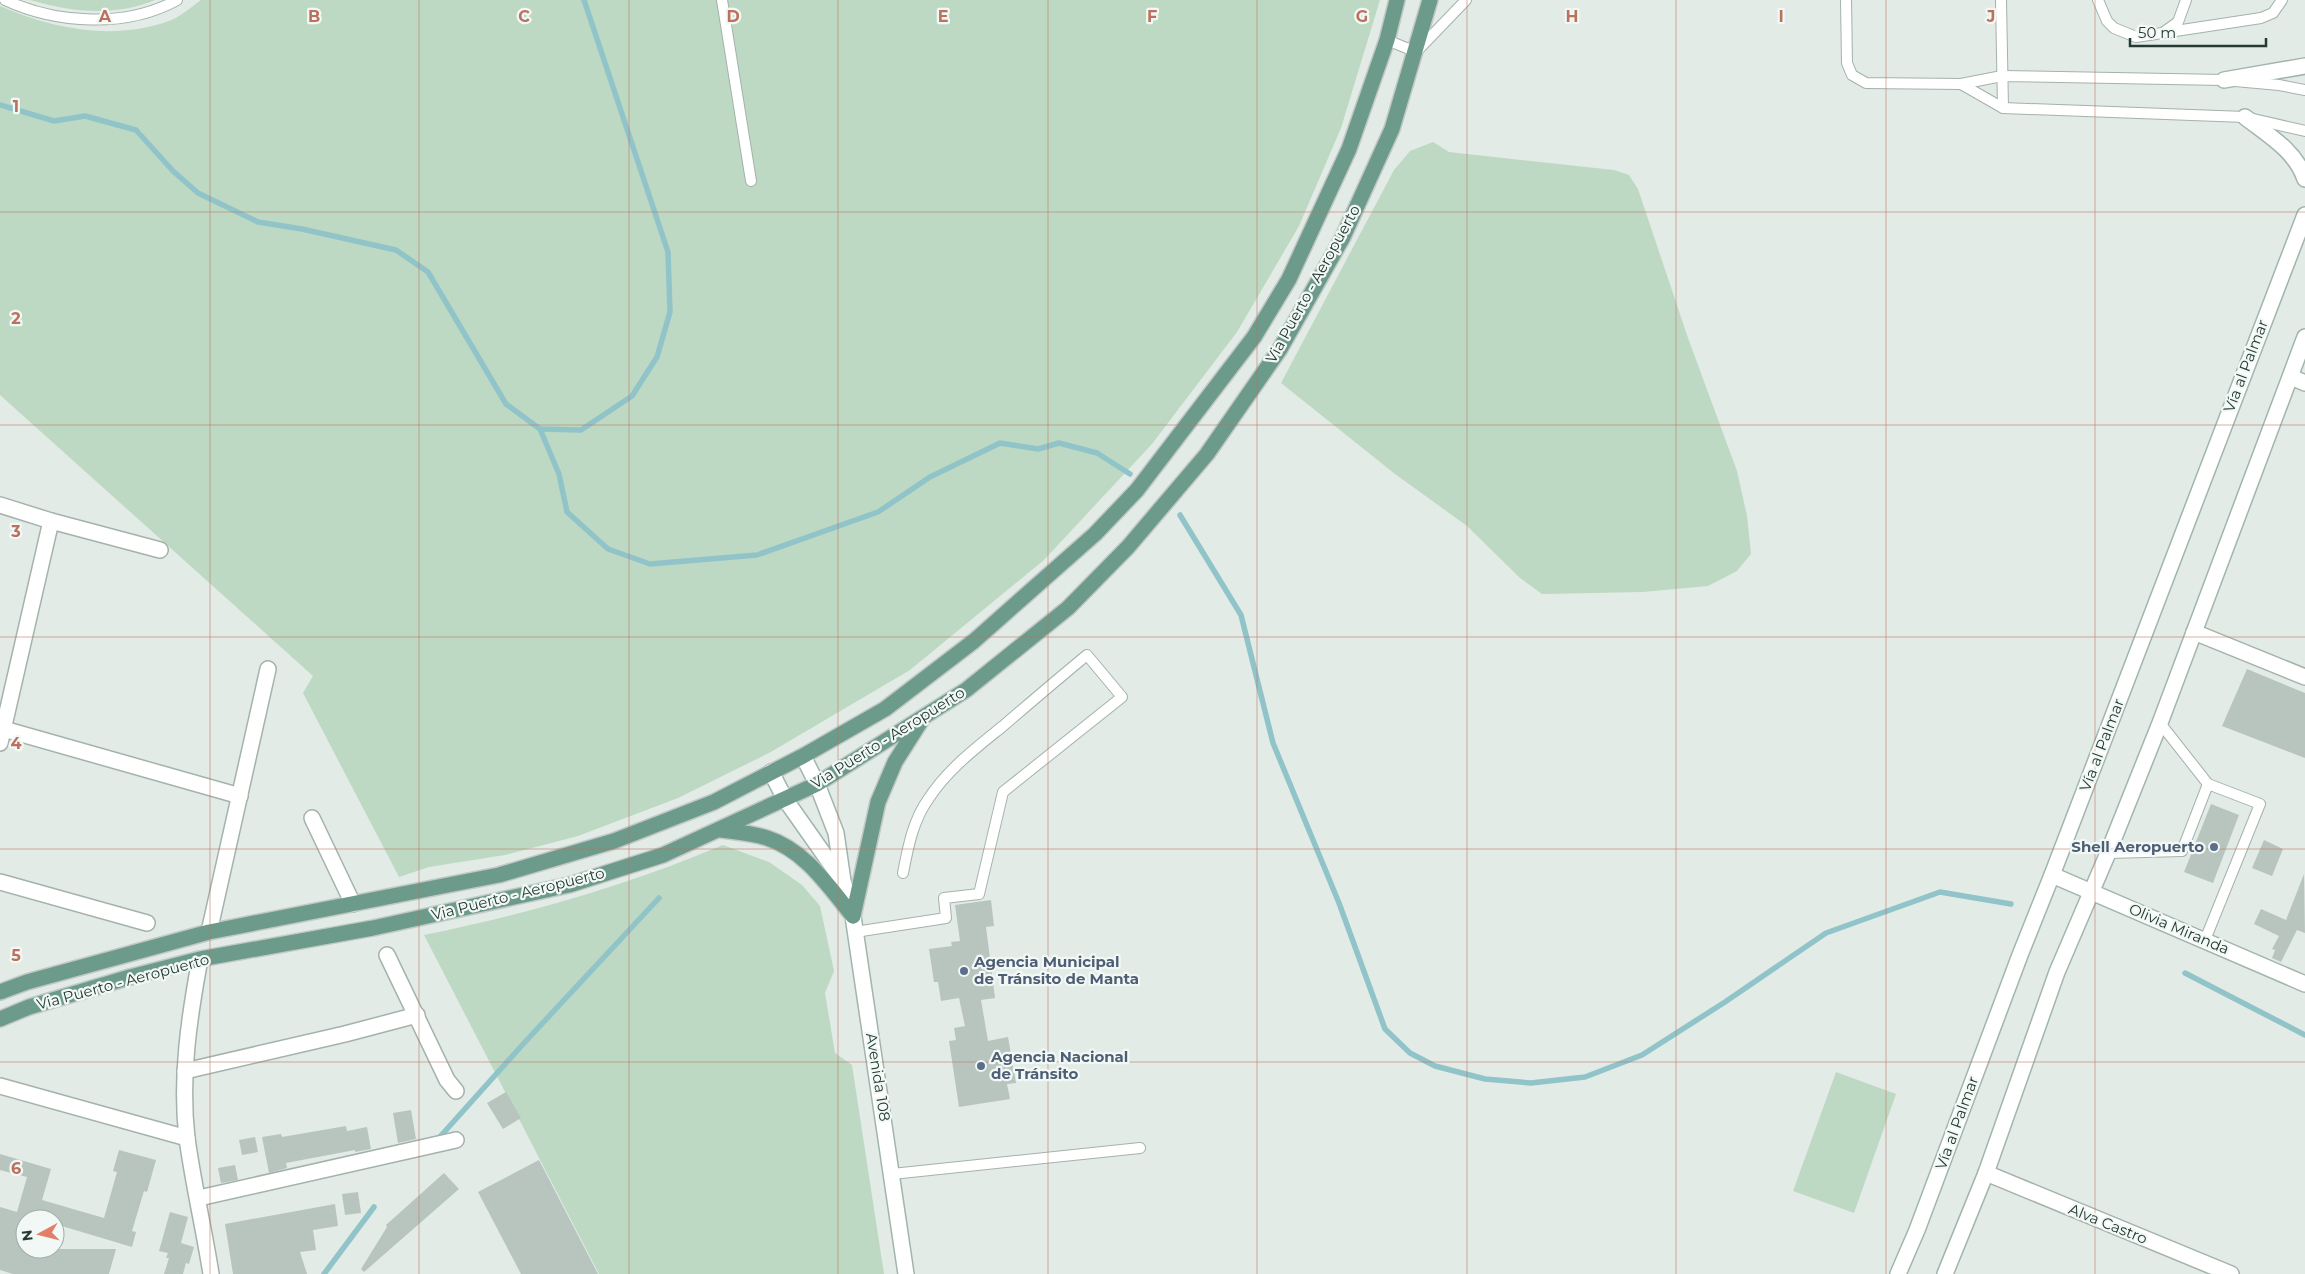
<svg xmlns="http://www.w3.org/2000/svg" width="2305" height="1274" font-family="Montserrat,sans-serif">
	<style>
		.green { fill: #bed9c3 }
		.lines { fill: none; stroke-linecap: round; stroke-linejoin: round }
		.stream { stroke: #91c4c9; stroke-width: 5.5 }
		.building { fill: #b8c5bf }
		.lane-casing { stroke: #a5b2ac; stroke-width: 12 }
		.street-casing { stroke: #a5b2ac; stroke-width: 18 }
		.secondary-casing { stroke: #a2b5ad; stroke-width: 18 }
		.primary-casing { stroke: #c2c8c6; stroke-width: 18 }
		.lane { stroke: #fff; stroke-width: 10 }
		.street { stroke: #fff; stroke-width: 15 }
		.secondary { stroke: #fff; stroke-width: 15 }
		.primary { stroke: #6c9b8c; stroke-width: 15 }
		.grid { fill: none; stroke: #bb715e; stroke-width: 1; stroke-opacity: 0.55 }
		.service-dot { fill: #5c6f8a; stroke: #f2f8f5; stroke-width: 2 }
		.labels { text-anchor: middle; stroke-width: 4.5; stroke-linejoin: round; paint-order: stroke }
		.street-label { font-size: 15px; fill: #243a32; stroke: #f2f8f5 }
		.service-label { font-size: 15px; font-weight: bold; fill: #4e5e75; stroke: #f2f8f5; text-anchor: start }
		.grid-label { font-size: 16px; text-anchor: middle; font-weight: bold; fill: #bb715e; stroke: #f2f8f5; stroke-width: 4.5; stroke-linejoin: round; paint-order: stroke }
	</style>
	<rect width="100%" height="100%" fill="#e2ebe6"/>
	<g class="green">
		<path d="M 30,0 L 155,0 C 114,17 71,12 30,0 Z"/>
		<path d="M 201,0 L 1380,0 L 1341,128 L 1299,226 L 1237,332 L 1152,444 L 1044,560 L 910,670 L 769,753 L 678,798 L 578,836 L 505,855 L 429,867 L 399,877 L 303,693 L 313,676 L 0,395 L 0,6 C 53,29 113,41 169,21 C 180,17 191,7 201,0 Z"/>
		<path d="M 1433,142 L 1449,152 L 1614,170 L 1629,175 L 1638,189 L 1688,338 L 1737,471 L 1747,516 L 1751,554 L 1737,571 L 1708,586 L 1643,592 L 1542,594 L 1520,578 L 1467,526 L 1395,474 L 1281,383 L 1394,170 L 1410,151 Z"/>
		<path d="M 723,845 L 769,862 L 802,885 L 820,906 L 834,971 L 825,993 L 835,1053 L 852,1065 L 884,1274 L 599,1274 L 424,935 C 530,913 623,887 723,845 Z"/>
		<path d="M 1836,1072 L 1896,1094 L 1854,1213 L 1793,1191 Z"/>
	</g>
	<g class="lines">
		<g class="stream">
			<path d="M 0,105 L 54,121 L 85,116 L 136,130 L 173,171 L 198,193 L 258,222 L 302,229 L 396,250 L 428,272 L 506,404 L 540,429 L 581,430 L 632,396 L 657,357 L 670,312 L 668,252 L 584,0"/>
			<path d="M 540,429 L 559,474 L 567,512 L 608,549 L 650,564 L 757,555 L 878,512 L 930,477 L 1000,443 L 1038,449 L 1059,443 L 1097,453 L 1130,474"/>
			<path d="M 1180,515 L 1241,615 L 1273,743 L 1339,903 L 1385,1029 L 1410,1053 L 1435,1066 L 1485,1079 L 1531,1083 L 1585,1077 L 1642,1055 L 1725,1002 L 1826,933 L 1940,892 L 2011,904"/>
			<path d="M 2185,973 L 2305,1035"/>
			<path d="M 438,1139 L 525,1042 L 659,898"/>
			<path d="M 324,1274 L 374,1207"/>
		</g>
	</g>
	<g class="building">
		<path d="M 2247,669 L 2305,693 L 2305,758 L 2222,726 Z"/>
		<path d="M 2211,804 L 2239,815 L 2213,883 L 2184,872 Z"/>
		<path d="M 2264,840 L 2283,849 L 2272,876 L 2252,868 Z"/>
		<path d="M 2304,874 L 2305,933 L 2297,930 L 2281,962 L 2272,958 L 2275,950 L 2272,949 L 2279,936 L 2254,924 L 2261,909 L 2286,920 Z"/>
		<path d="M 991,900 L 994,926 L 986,927 L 995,998 L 981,1000 L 988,1041 L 1008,1037 L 1016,1083 L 1007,1084 L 1010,1099 L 959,1107 L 949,1041 L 956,1040 L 954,1028 L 965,1026 L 959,998 L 941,1001 L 938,982 L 934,982 L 929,949 L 952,946 L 951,942 L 960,941 L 955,905 Z"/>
		<path d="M 506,1092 L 521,1118 L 503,1129 L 487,1103 Z"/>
		<path d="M 411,1110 L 416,1139 L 398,1143 L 393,1113 Z"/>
		<path d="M 346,1126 L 347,1131 L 367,1127 L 371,1149 L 355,1152 L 355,1150 L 286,1163 L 287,1168 L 269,1173 L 262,1137 L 281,1134 L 282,1137 Z"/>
		<path d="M 255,1137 L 258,1152 L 242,1155 L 239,1140 Z"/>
		<path d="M 119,1150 L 156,1160 L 147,1192 L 144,1191 L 132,1231 L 136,1232 L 132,1247 L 55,1224 L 55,1219 L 25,1219 L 25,1249 L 116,1249 L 109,1274 L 13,1274 L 0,1270 L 0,1207 L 17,1212 L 27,1177 L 0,1170 L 0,1154 L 51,1169 L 42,1200 L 104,1218 L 117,1172 L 113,1171 Z"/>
		<path d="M 539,1160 L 598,1274 L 521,1274 L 478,1192 Z"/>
		<path d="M 235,1165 L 238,1180 L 221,1183 L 218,1168 Z"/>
		<path d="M 444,1173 L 459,1189 L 364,1272 L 361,1269 L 387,1227 L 386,1225 Z"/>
		<path d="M 358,1192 L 361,1213 L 345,1215 L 342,1194 Z"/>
		<path d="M 335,1204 L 338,1226 L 313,1230 L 316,1250 L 300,1252 L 307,1274 L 233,1274 L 225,1224 Z"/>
		<path d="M 170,1212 L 188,1217 L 181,1243 L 194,1247 L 189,1264 L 186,1263 L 183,1274 L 164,1274 L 169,1258 L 166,1258 L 168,1253 L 159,1251 Z"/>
	</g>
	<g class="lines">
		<g class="lane-casing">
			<g id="lane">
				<path d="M 5,0 C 57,24 126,28 177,0"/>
				<path d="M 722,0 L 751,181"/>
				<path d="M 1846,0 L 1847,63 L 1852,75 L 1866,83 L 1961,84 L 2002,76 L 2224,80 L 2279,85 L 2305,90"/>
				<path d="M 2001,0 L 2003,108"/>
				<path d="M 2098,0 L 2107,21 L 2114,28 L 2136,37 L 2261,18 L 2273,13 L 2282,0"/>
				<path d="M 2164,32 L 2178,22 L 2186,0"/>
				<path d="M 1387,40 L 1416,52 L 1466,0"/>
				<path d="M 1961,84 L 2003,108 L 2245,117 L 2305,131"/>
				<path d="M 2160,723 L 2208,784 L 2260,804 L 2205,940"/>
				<path d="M 2108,853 L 2182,851 L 2208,784"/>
				<path d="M 855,932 L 946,918 L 944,898 L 979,894 L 1003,792 L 1122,697 L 1087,655 C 1059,678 1031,702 1003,726 C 976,748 948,769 929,798 C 913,820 908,847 903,873"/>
				<path d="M 892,1174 L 1140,1148"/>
			</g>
		</g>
		<g class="street-casing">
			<g id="street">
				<path d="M 2291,377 L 2305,383"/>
				<path d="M 0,505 L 51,521 L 160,550"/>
				<path d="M 2194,632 L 2305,677"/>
				<path d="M 0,728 L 240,796"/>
				<path d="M 0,743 L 51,521"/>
				<path d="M 312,818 L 353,904"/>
				<path d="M 0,882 L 147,923"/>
				<path d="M 209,932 L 268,669"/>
				<path d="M 387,955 L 447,1080 L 456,1091"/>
				<path d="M 200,959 C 189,1018 180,1078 187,1138 C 193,1183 204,1229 211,1274"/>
				<path d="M 185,1071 L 345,1034 L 417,1015"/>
				<path d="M 0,1086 L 187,1138"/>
				<path d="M 1986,1173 L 2231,1274"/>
				<path d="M 199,1198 L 456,1140"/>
			</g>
		</g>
		<g class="secondary-casing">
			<g id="secondary">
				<path d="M 2224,80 L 2305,66"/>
				<path d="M 2245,117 C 2268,135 2295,150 2305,179"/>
				<path d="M 803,756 L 817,784 L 836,833 L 843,881 L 853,916 L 906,1274"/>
				<path d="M 771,772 L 785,799 L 842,880"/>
				<path d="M 2052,875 L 2305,984"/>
				<path d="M 1898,1274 L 1917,1230 L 2020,955 L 2052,875 L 2305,215"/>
				<path d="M 1945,1274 L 1986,1173 L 2057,972 L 2108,853 L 2160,723 L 2305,337"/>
			</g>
		</g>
		<g class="primary-casing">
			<g id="primary">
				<path d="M 721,830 C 736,832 753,833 767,838 C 805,850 829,887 853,916"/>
				<path d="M 853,916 L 878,802 L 895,762 L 921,721"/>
				<path d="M 0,992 L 27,982 L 209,932 L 499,875 L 614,841 L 714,802 L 803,756 L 885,709 L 974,641 L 1095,534 L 1137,490 L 1254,337 L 1289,279 L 1349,149 L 1387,40 L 1397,0"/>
				<path d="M 0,1019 L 29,1007 L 130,977 L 200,959 L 373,928 L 569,885 L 663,855 L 817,784 L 966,690 L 1068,608 L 1128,547 L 1207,454 L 1280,349 L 1343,237 L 1392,129 L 1430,0"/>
			</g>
		</g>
		<use href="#lane" class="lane"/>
		<use href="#street" class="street"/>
		<use href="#secondary" class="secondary"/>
		<use href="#primary" class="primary"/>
	</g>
	<path class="grid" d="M 210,0 L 210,1274M 419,0 L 419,1274M 629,0 L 629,1274M 838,0 L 838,1274M 1048,0 L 1048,1274M 1257,0 L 1257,1274M 1467,0 L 1467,1274M 1676,0 L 1676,1274M 1886,0 L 1886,1274M 2095,0 L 2095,1274M 0,212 L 2305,212M 0,425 L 2305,425M 0,637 L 2305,637M 0,849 L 2305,849M 0,1062 L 2305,1062"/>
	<g class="service-dot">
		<circle cx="2214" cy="847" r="5"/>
		<circle cx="964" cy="971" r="5"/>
		<circle cx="981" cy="1066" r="5"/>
	</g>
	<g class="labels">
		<g class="street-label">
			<text transform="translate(1313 284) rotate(-61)" y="5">Via Puerto - Aeropuerto</text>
			<text transform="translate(2246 366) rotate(-69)" y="5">Vía al Palmar</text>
			<text transform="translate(888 738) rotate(-32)" y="5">Via Puerto - Aeropuerto</text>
			<text transform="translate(2102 745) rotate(-69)" y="5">Vía al Palmar</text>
			<text transform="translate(518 894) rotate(-14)" y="5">Via Puerto - Aeropuerto</text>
			<text transform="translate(2179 929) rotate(23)" y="5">Olivia Miranda</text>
			<text transform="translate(123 982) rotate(-15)" y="5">Via Puerto - Aeropuerto</text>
			<text transform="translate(878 1077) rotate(81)" y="5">Avenida 108</text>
			<text transform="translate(1957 1123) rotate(-70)" y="5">Vía al Palmar</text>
			<text transform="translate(2108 1224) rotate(22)" y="5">Alva Castro</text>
		</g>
		<g class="service-label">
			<text x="2204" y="852" text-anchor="end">Shell Aeropuerto</text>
			<text x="974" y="967">Agencia Municipal<tspan x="974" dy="17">de Tránsito de Manta</tspan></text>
			<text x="991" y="1062">Agencia Nacional<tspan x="991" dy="17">de Tránsito</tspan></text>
		</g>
	</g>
	<g class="grid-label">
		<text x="105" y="22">A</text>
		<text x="314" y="22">B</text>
		<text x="524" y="22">C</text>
		<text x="733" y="22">D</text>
		<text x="943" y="22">E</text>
		<text x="1152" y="22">F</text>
		<text x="1362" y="22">G</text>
		<text x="1572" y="22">H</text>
		<text x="1781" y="22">I</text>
		<text x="1991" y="22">J</text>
		<text x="16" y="112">1</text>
		<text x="16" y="324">2</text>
		<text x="16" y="537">3</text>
		<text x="16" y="749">4</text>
		<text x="16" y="961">5</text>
		<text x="16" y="1174">6</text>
	</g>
	<g transform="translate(40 1234) rotate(263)"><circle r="24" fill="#f2f8f5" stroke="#a0aca7"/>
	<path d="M0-4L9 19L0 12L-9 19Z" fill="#e17f69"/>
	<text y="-8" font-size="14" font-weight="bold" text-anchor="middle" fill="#243a32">N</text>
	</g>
	<path d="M2130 38v8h136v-8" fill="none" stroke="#243a32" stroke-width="2.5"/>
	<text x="2138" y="38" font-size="15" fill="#243a32" stroke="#f2f8f5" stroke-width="4" paint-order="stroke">50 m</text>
</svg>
